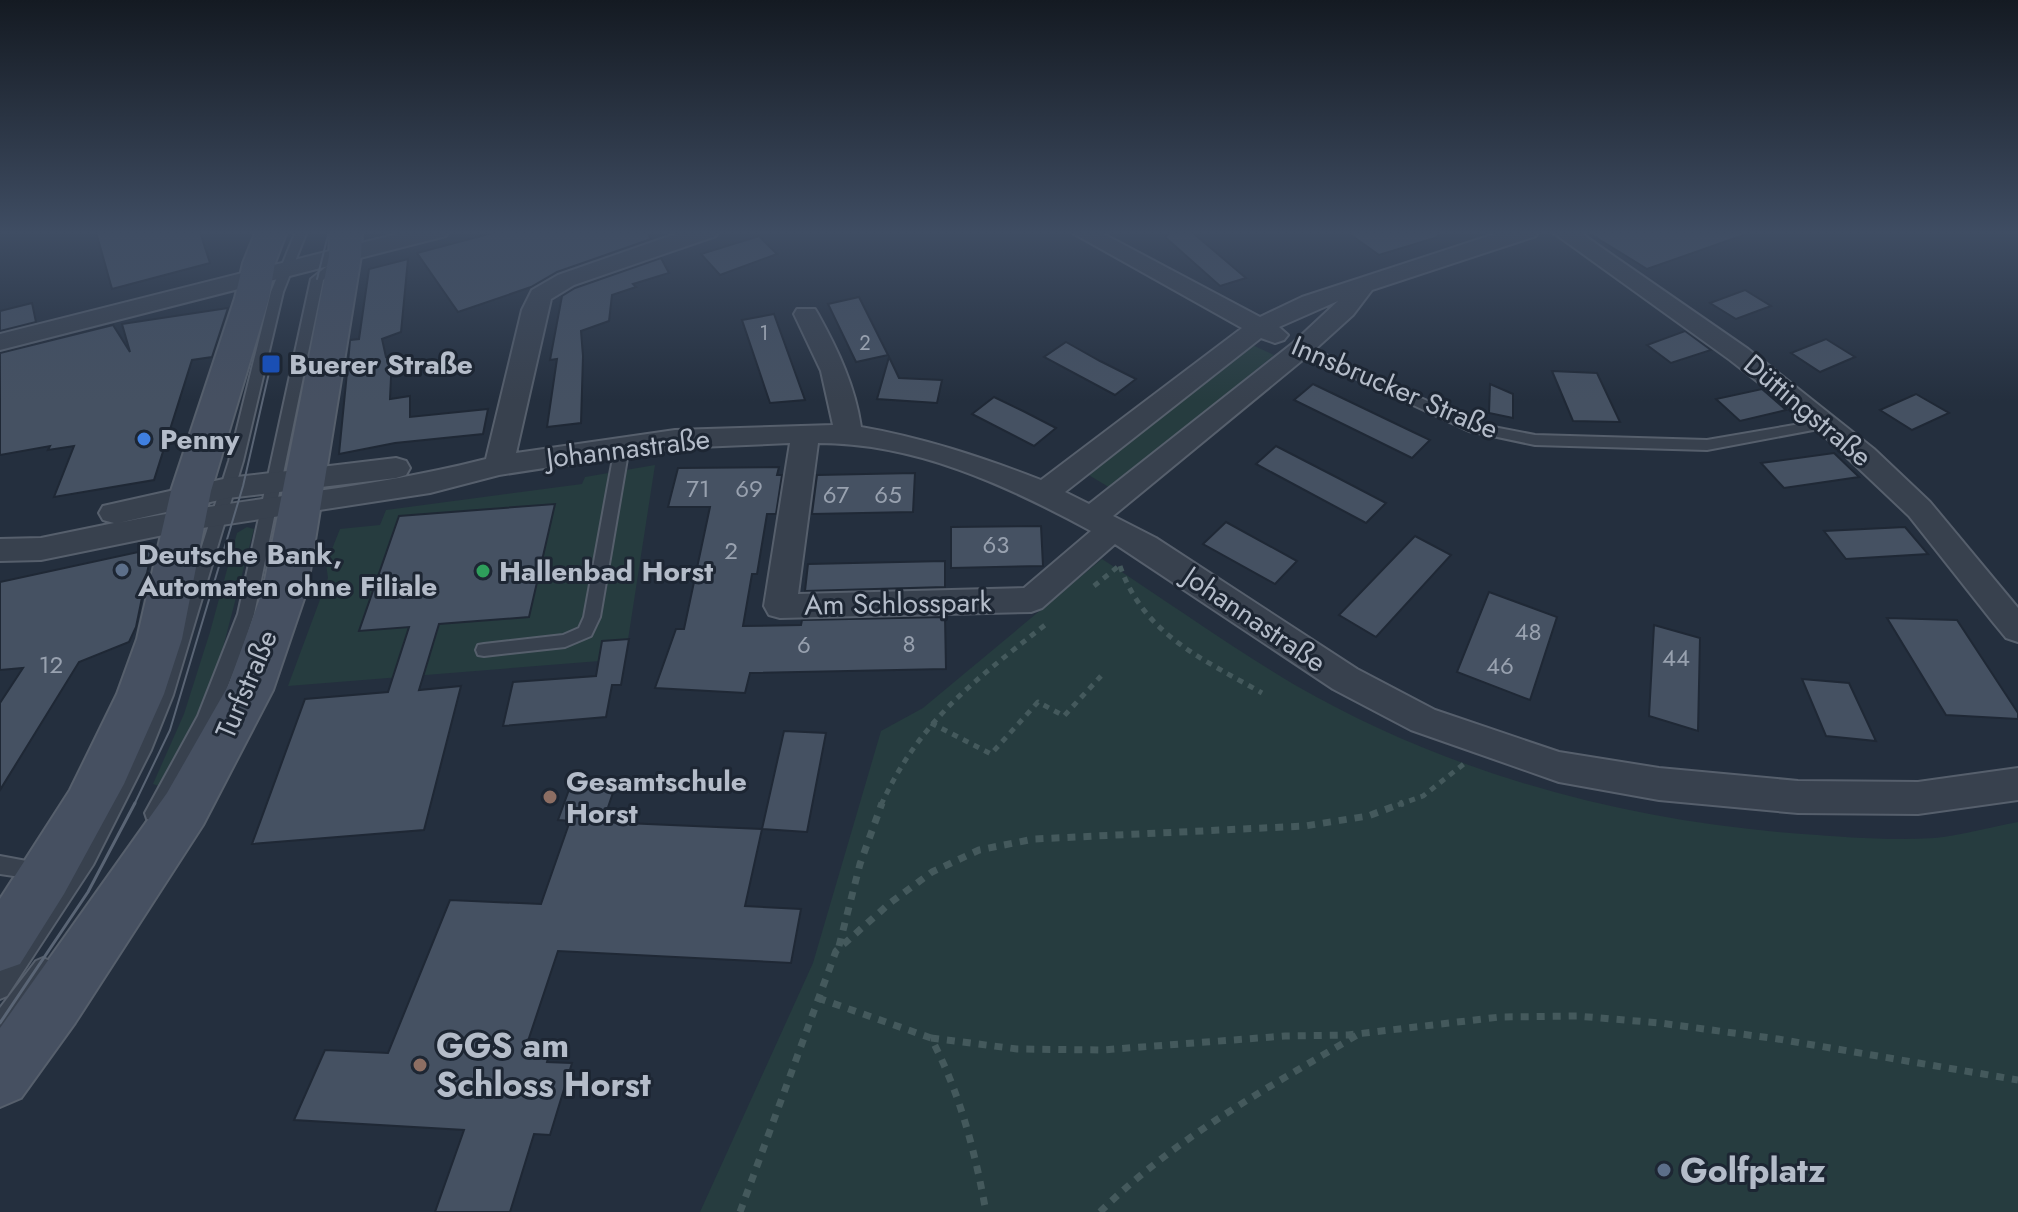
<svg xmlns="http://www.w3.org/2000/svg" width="2018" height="1212" font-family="Jost,sans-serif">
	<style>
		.green { fill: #263c3f }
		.building { fill: #455162; stroke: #1f2835; stroke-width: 2 }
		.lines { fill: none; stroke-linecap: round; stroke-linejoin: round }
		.lane-casing { stroke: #565f6c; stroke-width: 4 }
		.street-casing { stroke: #565f6c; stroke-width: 4 }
		.secondary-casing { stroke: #565f6c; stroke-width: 4 }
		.path-far1 { stroke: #44595c; stroke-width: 5; stroke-dasharray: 6 6; stroke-linecap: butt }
		.path { stroke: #44595c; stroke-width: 7; stroke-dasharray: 8 8; stroke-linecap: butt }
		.lane { fill: #38414e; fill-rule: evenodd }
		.street { fill: #38414e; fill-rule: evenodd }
		.secondary { fill: #465061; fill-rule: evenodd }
		.tram-far1 { stroke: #5a6575; stroke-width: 2 }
		.tram { stroke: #5a6575; stroke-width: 3 }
		.transit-dot { fill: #1a4fb4; stroke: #1d2633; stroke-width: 3 }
		.shop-dot { fill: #3f7fe0; stroke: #1d2633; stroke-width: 3 }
		.service-dot { fill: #5c6f8a; stroke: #1d2633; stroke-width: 3 }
		.leisure-dot { fill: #2e9e5b; stroke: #1d2633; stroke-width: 3 }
		.education-dot { fill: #8d6e63; stroke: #1d2633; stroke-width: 3 }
		.labels { text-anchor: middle; stroke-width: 6; stroke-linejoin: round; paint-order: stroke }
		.far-number-label { font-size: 20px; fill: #98a1af }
		.number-label { font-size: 24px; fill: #98a1af }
		.poi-label { font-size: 28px; font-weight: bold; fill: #b4bcc9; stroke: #1d2633; text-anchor: start }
		.street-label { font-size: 28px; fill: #b4bcc9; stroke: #1d2633 }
		.near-poi-label { font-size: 34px; font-weight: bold; fill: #b4bcc9; stroke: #1d2633; text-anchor: start }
	</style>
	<rect width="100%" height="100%" fill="#242f3e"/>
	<g class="green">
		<path d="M 1250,344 L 1274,355 L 1112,489 L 1087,474 Z"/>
		<path d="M 655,465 L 625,659 L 288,686 L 328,578 L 326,564 L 340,529 L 380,525 L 386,510 L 582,484 L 585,477 Z"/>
		<path d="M 247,527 L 254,529 L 250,544 L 214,682 L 159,786 L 153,784 L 184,714 L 210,632 L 237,533 Z"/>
		<path d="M 1102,559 C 1167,601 1229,646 1295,685 C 1449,774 1625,821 1802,834 C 1845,837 1891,841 1935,838 C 1962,835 1991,827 2018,822 L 2018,1212 L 700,1212 L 813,963 L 881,731 L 923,708 Z"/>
	</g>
	<g class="building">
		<path d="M 96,232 L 200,232 L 210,263 L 112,289 Z"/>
		<path d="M 496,232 L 647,232 L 651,239 L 557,272 L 531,287 L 458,312 L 417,253 Z"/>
		<path d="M 1170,232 L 1192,232 L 1246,278 L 1220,286 L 1165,237 Z"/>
		<path d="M 1347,232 L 1438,232 L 1438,237 L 1379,255 Z"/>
		<path d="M 1587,232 L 1743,232 L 1744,235 L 1647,269 Z"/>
		<path d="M 759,236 L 777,254 L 720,275 L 701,254 Z"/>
		<path d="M 661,258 L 669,273 L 633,284 L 636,287 L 612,295 L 609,321 L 581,331 L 583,356 L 581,423 L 547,427 L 557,359 L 550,360 L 562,296 L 575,288 Z"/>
		<path d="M 408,259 L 401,332 L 382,339 L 386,357 L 392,356 L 390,399 L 410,396 L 410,417 L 488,409 L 483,434 L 395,443 L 339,454 L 349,352 L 350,340 L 359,339 L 369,269 Z"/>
		<path d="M 1745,290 L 1771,306 L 1736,319 L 1710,303 Z"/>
		<path d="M 859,297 L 888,355 L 856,362 L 828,304 Z"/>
		<path d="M 32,303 L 36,322 L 0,331 L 0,311 Z"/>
		<path d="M 228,308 L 212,357 L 192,360 L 154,480 L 54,497 L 74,446 L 48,450 L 50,446 L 0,455 L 0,353 L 113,325 L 130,352 L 122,324 Z"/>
		<path d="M 774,314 L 805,400 L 770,403 L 742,320 Z"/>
		<path d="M 1685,331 L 1711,350 L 1671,363 L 1647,345 Z"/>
		<path d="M 1826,339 L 1855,357 L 1820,372 L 1791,353 Z"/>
		<path d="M 1066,342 L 1100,361 L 1136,379 L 1115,395 L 1044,357 Z"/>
		<path d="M 889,357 L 899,378 L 942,380 L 937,403 L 877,399 Z"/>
		<path d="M 1552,371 L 1597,373 L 1620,422 L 1573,421 Z"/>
		<path d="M 1313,384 L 1411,431 L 1430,440 L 1412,458 L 1294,400 Z"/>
		<path d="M 1490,384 L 1513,394 L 1513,418 L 1489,413 Z"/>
		<path d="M 1762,389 L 1786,410 L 1740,421 L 1716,399 Z"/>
		<path d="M 1916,394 L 1949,413 L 1912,430 L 1880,410 Z"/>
		<path d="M 994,397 L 1025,412 L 1056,428 L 1034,446 L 972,414 Z"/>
		<path d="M 1276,446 L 1340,479 L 1386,503 L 1366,523 L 1256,464 Z"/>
		<path d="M 1834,453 L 1859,477 L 1784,488 L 1761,463 Z"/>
		<path d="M 779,467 L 777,475 L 782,475 L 776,514 L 767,514 L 757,574 L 752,574 L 743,626 L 801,625 L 802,620 L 945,617 L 946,669 L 750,673 L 745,693 L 655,688 L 676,629 L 684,629 L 710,507 L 668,507 L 678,468 Z"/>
		<path d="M 915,473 L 913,512 L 812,514 L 817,475 Z"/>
		<path d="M 555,504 L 529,617 L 439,624 L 419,690 L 461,686 L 424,830 L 252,844 L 305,699 L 388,692 L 409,627 L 359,631 L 399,516 Z"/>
		<path d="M 1226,522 L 1297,561 L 1275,584 L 1203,544 Z"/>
		<path d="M 1041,526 L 1043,566 L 951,568 L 951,527 Z"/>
		<path d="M 1905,527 L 1928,554 L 1846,559 L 1824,531 Z"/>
		<path d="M 1415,536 L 1451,555 L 1376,637 L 1339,615 Z"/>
		<path d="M 152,549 L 136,627 L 129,642 L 79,662 L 0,790 L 0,703 L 23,668 L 0,670 L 0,582 Z"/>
		<path d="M 945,561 L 945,587 L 805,591 L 808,564 Z"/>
		<path d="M 1489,592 L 1557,617 L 1530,700 L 1457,672 Z"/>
		<path d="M 1887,618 L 1957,620 L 2018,713 L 2018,719 L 1946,715 Z"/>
		<path d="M 1654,625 L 1700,638 L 1698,731 L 1649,716 Z"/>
		<path d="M 629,639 L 621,685 L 612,685 L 606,717 L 503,726 L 513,682 L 596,676 L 602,641 Z"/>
		<path d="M 1802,679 L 1849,683 L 1876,741 L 1826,736 Z"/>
		<path d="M 784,731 L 826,733 L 807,832 L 762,829 Z"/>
		<path d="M 574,776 L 618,778 L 603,822 L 762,829 L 745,906 L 801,909 L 791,963 L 558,951 L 524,1053 L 549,1054 L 547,1062 L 572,1063 L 550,1135 L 534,1134 L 510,1212 L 435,1212 L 464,1130 L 294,1120 L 325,1050 L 388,1053 L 450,900 L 541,904 L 570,821 L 558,820 Z"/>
	</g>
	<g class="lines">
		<g class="lane-casing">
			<g id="lane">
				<path d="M 296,231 L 307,231 L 283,292 L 243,461 L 173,695 L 151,750 L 93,865 L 7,996 L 0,999 L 0,971 L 79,853 L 134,749 L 155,695 L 229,461 L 271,292 Z"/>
				<path d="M 341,255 L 347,259 L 345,261 L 323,280 L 254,614 C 231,687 200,754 161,819 L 154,821 L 147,819 L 145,813 L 198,716 L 238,614 L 311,279 Z"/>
				<path d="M 1302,344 L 1478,424 L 1535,435 L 1707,440 L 1829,419 L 1836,423 L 1829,427 L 1707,450 L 1535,445 L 1469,431 L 1297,351 L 1297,345 Z"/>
				<path d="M 622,442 L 629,447 L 600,617 L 591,636 L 565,647 L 484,656 L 478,655 L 476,650 L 478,645 L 484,644 L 563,635 L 579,628 L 584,617 L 615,447 Z"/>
				<path d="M 0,856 L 48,865 L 51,871 L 48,877 L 41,880 L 0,874 Z"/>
				<path d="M 43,958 L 50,961 L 53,968 L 50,975 L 7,1032 L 0,1036 L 0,1008 L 36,961 Z"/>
			</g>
		</g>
		<g class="street-casing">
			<g id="street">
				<path d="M 409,231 L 449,231 L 446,236 L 0,350 L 0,334 Z"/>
				<path d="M 684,231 L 719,231 L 716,236 L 574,285 L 551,299 L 516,453 L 675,430 L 833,425 L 821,371 L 794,314 L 797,309 L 815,309 L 818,314 C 838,350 855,386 861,427 C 924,438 981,457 1041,480 L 1242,328 L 1069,231 L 1098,231 L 1260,317 L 1302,297 L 1504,231 L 1539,231 L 1536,236 L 1372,290 L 1353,315 L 1311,353 L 1113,516 L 1156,538 L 1357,669 L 1435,710 L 1559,752 L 1659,768 L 1798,781 L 1918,782 L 2018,768 L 2018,800 L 1918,814 L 1798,813 L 1659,800 L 1559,782 L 1411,730 L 1333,689 L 1115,544 L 1042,608 L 1031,612 L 780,618 L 769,615 L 764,606 L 790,443 L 675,448 L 499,475 L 430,493 L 183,531 L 41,560 L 0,561 L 0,539 L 41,538 L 114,523 L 103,520 L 99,513 L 103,506 L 228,478 L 396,458 L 406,461 L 410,468 L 406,475 L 396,478 L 228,498 L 118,523 C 240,498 366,490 486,459 L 522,310 L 532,290 L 558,275 ZM 1338,301 L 1293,343 L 1089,504 L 1065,492 L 1261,338 L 1275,343 L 1284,340 L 1288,335 L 1279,327 ZM 818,443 C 916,443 1006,485 1091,531 L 1024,588 L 798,594 Z"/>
				<path d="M 1551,231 L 1578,231 L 1615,257 L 1748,349 L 1874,449 L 1930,502 L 2018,608 L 2018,642 L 2006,638 L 1992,621 L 1909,516 L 1814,426 L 1730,360 Z"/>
			</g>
		</g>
		<g class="secondary-casing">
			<g id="secondary">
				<path d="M 256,231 L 287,231 L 275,263 L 269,298 L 211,491 L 182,639 L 164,694 L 124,784 L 64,894 L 20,964 L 0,971 L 0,899 L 70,790 L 117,694 L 137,639 L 171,491 L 235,298 L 243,263 Z"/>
				<path d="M 330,231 L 362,231 L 361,256 L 307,590 L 273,690 L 203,825 L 75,1023 L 21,1098 L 0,1107 L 0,1028 L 167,793 L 228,686 L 263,590 L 329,256 Z"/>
			</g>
		</g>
		<g class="path-far1">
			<path d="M 1120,566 C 1144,635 1203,659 1262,693"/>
			<path d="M 1094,586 L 1120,565"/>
			<path d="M 931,723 L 991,754 L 1038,702 L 1064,716 L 1101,676"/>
			<path d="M 881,805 C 920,720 974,681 1045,625"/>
			<path d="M 1398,805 L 1423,796 L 1465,763"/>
		</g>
		<g class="path">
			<path d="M 839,946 L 860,864 L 882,803"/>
			<path d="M 818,998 L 931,1038 C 960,1093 975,1151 986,1212"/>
			<path d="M 931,1038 L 1017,1049 L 1102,1050 L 1285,1036 L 1348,1035 L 1500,1017 L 1577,1016 L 1660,1023 L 1778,1039 L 2018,1080"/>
			<path d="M 740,1212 L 836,951 L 890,903 L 932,872 L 979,850 L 1034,839 L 1305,826 L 1368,816 L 1403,803"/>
			<path d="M 1100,1212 C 1176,1137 1266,1089 1357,1035"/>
		</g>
		<use href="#lane" class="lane"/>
		<use href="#street" class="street"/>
		<use href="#secondary" class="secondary"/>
		<g class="tram-far1">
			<path d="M 317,279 L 329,231"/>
			<path d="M 134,805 L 170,730 L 243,486 L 271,364"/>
		</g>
		<path class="tram" d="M 0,1023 L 88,892 L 135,803"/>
	</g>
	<linearGradient id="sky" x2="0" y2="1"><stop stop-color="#141a22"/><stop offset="0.58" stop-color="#3f4d63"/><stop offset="1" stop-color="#3f4d63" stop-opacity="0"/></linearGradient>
	<rect width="2018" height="401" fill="url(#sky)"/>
	<rect class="transit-dot" x="261" y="354" width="20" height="20" rx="4"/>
	<circle class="shop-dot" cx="144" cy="439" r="8"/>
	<g class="service-dot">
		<circle cx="122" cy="570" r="8"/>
		<circle cx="1664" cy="1170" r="8"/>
	</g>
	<circle class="leisure-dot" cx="483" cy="571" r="8"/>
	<g class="education-dot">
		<circle cx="550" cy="797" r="8"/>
		<circle cx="420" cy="1065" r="8"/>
	</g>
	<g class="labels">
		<g class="far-number-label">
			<text x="764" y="340">1</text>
			<text x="865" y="350">2</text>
		</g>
		<g class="number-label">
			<text x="698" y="497">71</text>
			<text x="749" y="497">69</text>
			<text x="836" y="503">67</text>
			<text x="888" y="503">65</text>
			<text x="996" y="553">63</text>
			<text x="731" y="559">2</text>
			<text x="1528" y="640">48</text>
			<text x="909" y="652">8</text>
			<text x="804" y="653">6</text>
			<text x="1676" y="666">44</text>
			<text x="51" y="673">12</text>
			<text x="1500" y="674">46</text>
		</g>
		<g class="poi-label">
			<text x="289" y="374">Buerer Straße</text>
			<text x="160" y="449">Penny</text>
			<text x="138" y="564">Deutsche Bank,<tspan x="138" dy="32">Automaten ohne Filiale</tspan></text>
			<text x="499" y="581">Hallenbad Horst</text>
			<text x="566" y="791">Gesamtschule<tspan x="566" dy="32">Horst</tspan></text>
		</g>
		<g class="street-label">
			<text transform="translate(1395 387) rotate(23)" y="10">Innsbrucker Straße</text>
			<text transform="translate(1808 410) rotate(40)" y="10">Düttingstraße</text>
			<text transform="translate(628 448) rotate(-7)" y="10">Johannastraße</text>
			<text transform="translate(898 603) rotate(-1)" y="10">Am Schlosspark</text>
			<text transform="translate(1255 619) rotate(34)" y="10">Johannastraße</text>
			<text transform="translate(246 684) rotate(-67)" y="10">Turfstraße</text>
		</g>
		<g class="near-poi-label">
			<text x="436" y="1057">GGS am<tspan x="436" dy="39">Schloss Horst</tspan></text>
			<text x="1680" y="1182">Golfplatz</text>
		</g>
	</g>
</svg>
